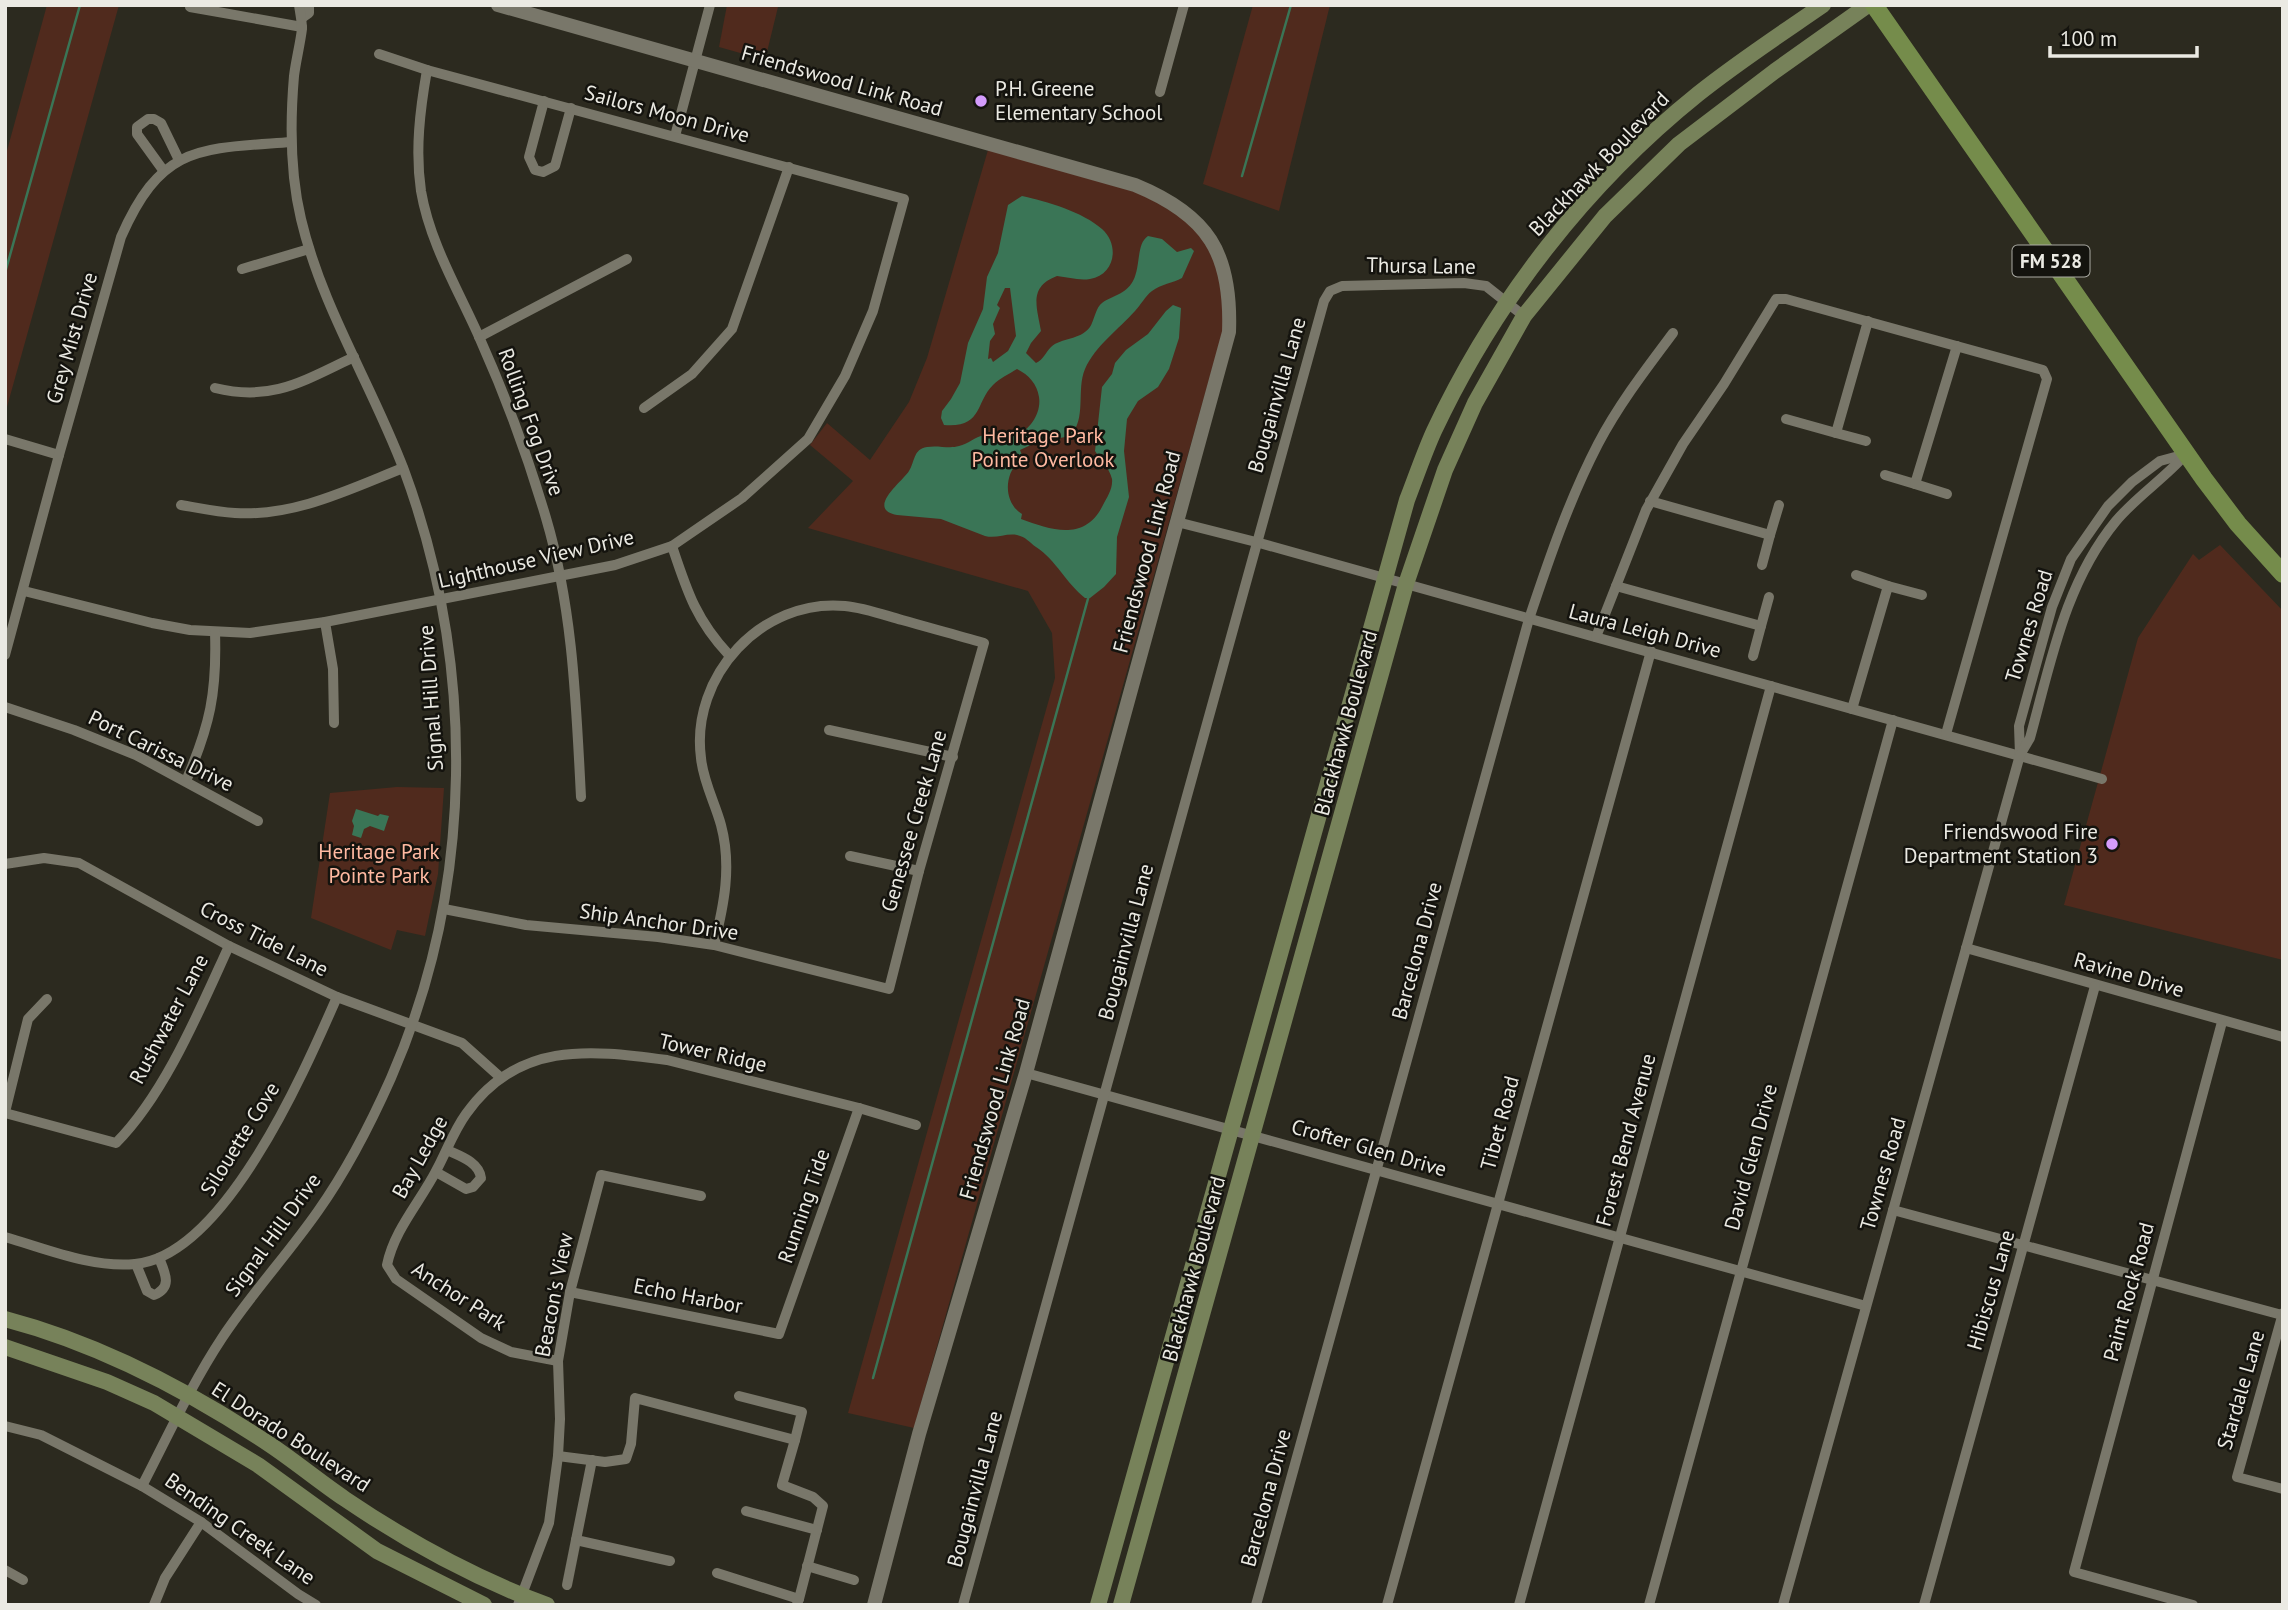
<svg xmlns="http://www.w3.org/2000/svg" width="2288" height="1610" font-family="'PT Sans',sans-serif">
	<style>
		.green { fill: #502a1d }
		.water { fill: #3a7556; fill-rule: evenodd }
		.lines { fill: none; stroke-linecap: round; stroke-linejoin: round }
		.stream { stroke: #3a7556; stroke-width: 2.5 }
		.minor { stroke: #79776a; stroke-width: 10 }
		.tertiary { stroke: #79776a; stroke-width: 14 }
		.secondary { stroke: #77825a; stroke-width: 16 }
		.primary { stroke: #758c4b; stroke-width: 18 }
		.poi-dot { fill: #d49cfc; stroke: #14130e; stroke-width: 2.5 }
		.labels { text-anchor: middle; stroke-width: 5; stroke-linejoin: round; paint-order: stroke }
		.shield { fill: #14130e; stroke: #aaaaa3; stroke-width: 2 }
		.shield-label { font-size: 19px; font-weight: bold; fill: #ebeae3 }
		.street-label { font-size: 21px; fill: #ebeae3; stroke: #14130e }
		.poi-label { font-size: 21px; fill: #ebeae3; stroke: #14130e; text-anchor: start }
		.park-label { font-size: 21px; fill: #ffb9a1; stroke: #14130e }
	</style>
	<rect width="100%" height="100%" fill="#2c2a1f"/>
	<g class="green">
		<path d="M 47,5 L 119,5 L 5,414 L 5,158 Z"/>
		<path d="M 727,5 L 778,7 L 765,60 L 719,47 Z"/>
		<path d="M 1253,5 L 1330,5 L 1279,211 L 1203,184 Z"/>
		<path d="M 988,150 L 1143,194 L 1184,219 L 1203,239 L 1217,265 L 1224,288 L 1223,330 L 914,1428 L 848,1413 L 1055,678 L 1052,633 L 1028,591 L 808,528 L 853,481 L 810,445 L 827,423 L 870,460 L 909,402 L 927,358 Z"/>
		<path d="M 2220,545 L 2283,611 L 2283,960 L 2064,905 L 2138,638 L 2193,554 L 2199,560 Z"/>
		<path d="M 397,787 L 444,788 L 438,874 L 425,936 L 397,930 L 391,950 L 311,918 L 330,793 Z"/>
	</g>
	<g class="water">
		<path d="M 1022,196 C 1046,201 1083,212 1102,229 C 1120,245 1115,275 1090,279 C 1079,281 1068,277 1057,276 C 1028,287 1037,307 1041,331 L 1031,343 L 1026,353 L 1036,363 C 1044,359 1045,353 1051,347 C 1062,337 1079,341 1090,327 C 1094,321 1096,307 1102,303 C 1113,295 1125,295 1133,281 C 1141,266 1136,244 1148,236 L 1162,239 L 1177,252 L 1191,248 L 1194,251 L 1182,278 C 1173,283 1161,284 1152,291 C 1145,296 1141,305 1135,311 C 1119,329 1095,346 1085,369 C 1076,390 1087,419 1070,436 L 1035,443 L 1020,450 L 1023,458 C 1004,470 1002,502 1022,514 L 1021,519 C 1051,530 1085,542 1103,505 C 1107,497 1113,489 1112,479 C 1109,467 1101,461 1095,451 L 1102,387 L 1112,374 L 1115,363 L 1126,350 L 1148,334 L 1166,311 L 1173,305 L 1181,308 L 1179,338 L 1169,369 L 1158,387 L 1138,401 L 1127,419 L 1124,451 L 1129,497 L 1117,537 L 1116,574 L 1104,587 L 1090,598 L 1085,598 C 1066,583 1056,560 1036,547 C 1029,542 1026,537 1017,535 C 1006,533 996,539 985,536 L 941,519 L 897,515 C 865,509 903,481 909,471 C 915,462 913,449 927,447 C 938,445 949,449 959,446 C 968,444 975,437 984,435 C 991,432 998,436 1005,437 C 1025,438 1042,416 1039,397 C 1037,384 1029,375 1017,369 C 1009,374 1000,378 993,385 C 975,403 983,428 944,425 L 941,418 L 942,411 L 951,399 L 960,383 L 968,343 L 983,309 L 987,277 L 998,253 L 1008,205 ZM 1005,288 L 1010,288 L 1016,336 L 1008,351 L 993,362 L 991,358 L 988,359 L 990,341 L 995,334 L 993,324 L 1000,308 L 997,305 Z"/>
		<path d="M 356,809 L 378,816 L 380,814 L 389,816 L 384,831 L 370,826 L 364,829 L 361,838 L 352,835 L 354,826 L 352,821 Z"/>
	</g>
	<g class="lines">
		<g class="stream">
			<path d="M 1242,176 L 1291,5"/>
			<path d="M 5,273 L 80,5"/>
			<path d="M 873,1378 L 1089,595"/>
		</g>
		<g class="minor">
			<path d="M 190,7 L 302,27"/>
			<path d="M 302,18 L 309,13 L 309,5"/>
			<path d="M 427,70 C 420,110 415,150 421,191 C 430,244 459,291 480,339 C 506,397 528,457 546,518 C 573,609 576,702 581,797"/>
			<path d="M 1160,92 L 1184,5"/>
			<path d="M 544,101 L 529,157 L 535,170 L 543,172 L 555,166 L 571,108"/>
			<path d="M 675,136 L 710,5"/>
			<path d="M 163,170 L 137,134 L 137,127 L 148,119 L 154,119 L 161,123 L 179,160"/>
			<path d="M 242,269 L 309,249"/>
			<path d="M 479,337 L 627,259"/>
			<path d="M 215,388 C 272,402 303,381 354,357"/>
			<path d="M 644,408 L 692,374 L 732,329 L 789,167"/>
			<path d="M 1786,419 L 1836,433 L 1868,321"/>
			<path d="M 1836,433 L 1866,441"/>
			<path d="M 5,439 L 59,455"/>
			<path d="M 1885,475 L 1915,484 L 1957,346"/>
			<path d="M 1915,484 L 1947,494"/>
			<path d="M 1650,501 L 1770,535 L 1762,565"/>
			<path d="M 181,505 C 199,508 217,512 235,513 C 294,517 350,489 403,468"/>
			<path d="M 1177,522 L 1256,542 L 2102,779"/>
			<path d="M 1770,535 L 1779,505"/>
			<path d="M 672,546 C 687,591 696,620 729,655"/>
			<path d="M 1856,575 L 1888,586"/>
			<path d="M 1616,586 L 1761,626 L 1753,656"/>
			<path d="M 24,591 L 152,623 L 190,630 L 250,633 L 325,622 L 615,565 L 672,546 L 742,498 L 808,439 L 845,376 L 873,311 L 904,199 L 427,70 L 379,54"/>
			<path d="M 325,622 L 333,669 L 334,723"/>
			<path d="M 1761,626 L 1769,597"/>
			<path d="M 1596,637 L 1646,510 L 1683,444 L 1724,384 L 1776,299 L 1786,299 L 2043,370 L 2047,379 L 1946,734"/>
			<path d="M 5,655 L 59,455 L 121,237 C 162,144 199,149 291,142"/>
			<path d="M 5,707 L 74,730 L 136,755 L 258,821"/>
			<path d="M 1852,709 L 1888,586 L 1922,595"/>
			<path d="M 829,730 L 953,757"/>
			<path d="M 2020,755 L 2019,726 L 2052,607 L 2071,559 L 2108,506 L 2132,482 L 2160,461 L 2186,454"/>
			<path d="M 186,781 C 210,725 217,693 215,632"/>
			<path d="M 850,856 L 919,871"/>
			<path d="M 5,864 L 44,858 L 79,863 L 229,946 L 337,997 L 462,1043 L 500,1077"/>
			<path d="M 444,909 L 526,925 L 658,937 L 714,945 L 889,989 L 919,871 L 984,643 C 957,635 930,628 902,620 C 884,615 865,608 845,606 C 762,598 690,676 701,758 C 703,781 715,803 721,825 C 732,866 724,905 714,945"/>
			<path d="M 1966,948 L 2283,1037"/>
			<path d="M 1026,1073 L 1866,1306"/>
			<path d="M 5,1112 L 28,1019 L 47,999"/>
			<path d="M 5,1113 L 116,1143 C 165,1094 200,1009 229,946"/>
			<path d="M 436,1172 L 466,1189 L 473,1187 L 481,1178 C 479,1162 460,1156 447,1150"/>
			<path d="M 1893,1210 L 2282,1315"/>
			<path d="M 5,1237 C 47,1249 91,1268 135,1264 C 225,1256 305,1070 337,997"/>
			<path d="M 136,1264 L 147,1291 L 154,1295 C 173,1287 165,1273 159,1258"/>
			<path d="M 570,1292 L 779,1334 L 859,1108"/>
			<path d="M 2283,1313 L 2237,1477 L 2283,1489"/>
			<path d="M 558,1361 L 511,1352 L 481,1338 L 396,1279 L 387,1265 C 394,1230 420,1202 436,1171 C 446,1153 453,1132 466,1114 C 517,1042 587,1049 667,1060 L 859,1108 L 916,1125"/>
			<path d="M 739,1396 L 802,1412 L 795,1440"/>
			<path d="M 5,1426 L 41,1435 L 142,1486 L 201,1522 L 298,1594 L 316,1605"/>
			<path d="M 558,1456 L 605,1462 L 626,1459 L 631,1444 L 635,1398 L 795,1440 L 782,1485 L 813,1497 L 823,1506 L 799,1599"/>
			<path d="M 592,1460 L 576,1540 L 670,1561"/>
			<path d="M 142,1486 C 168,1436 191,1385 222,1338 C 251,1294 288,1254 318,1211 C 347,1170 371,1123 391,1078 C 475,886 476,665 404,470 C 372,385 322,308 301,219 C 290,173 290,123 294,76 C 296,60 300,45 302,29 C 302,21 300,13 299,5"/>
			<path d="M 746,1511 L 817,1530"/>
			<path d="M 807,1566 L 854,1580"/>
			<path d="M 5,1570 L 23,1580"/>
			<path d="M 717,1573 L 799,1599 L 797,1604"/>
			<path d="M 567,1585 L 576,1540"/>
			<path d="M 154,1605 L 165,1578 L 201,1522"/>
			<path d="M 518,1605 L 549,1523 L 558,1456 L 560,1419 L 558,1361 L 570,1292 L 601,1175 L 701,1196"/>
			<path d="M 963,1605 L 1324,301 L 1330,291 L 1342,286 L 1464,283 L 1486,286 L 1524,316"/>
			<path d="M 1256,1605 L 1529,619 C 1549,559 1569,500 1598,444 C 1619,404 1646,369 1673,333"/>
			<path d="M 1387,1605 L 1651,651"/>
			<path d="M 1519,1605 L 1771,686"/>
			<path d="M 1649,1605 L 1893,720"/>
			<path d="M 1783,1605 L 2020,755 L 2030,738 C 2051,662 2065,583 2116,521 C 2137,496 2164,479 2186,454"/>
			<path d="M 1924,1605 L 2095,986"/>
			<path d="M 2193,1605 L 2074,1572 L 2222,1022"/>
		</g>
		<path class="tertiary" d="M 498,5 L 1135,185 C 1208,215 1232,253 1229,332 L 1026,1073 L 919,1434 L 874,1605"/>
		<g class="secondary">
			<path d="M 5,1319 C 100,1344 191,1392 272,1446 C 297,1463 320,1482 345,1499 C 407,1541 477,1579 547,1605"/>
			<path d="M 5,1347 L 107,1382 L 154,1403 L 258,1465 L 377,1551 L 484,1605"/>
			<path d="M 1098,1605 L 1407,500 C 1416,477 1424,453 1434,431 C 1495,301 1586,184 1698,94 C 1738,62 1781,34 1823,5"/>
			<path d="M 1121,1605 L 1406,584 L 1445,470 L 1475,403 L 1524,316 L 1605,216 L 1679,144 L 1775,71 L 1868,5"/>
		</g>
		<path class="primary" d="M 1874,5 L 2204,479 L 2238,524 L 2283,574"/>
	</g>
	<g class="poi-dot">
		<circle cx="981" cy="101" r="7"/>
		<circle cx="2112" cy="844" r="7"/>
	</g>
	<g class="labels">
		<rect class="shield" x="2012.5" y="245.5" width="77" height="31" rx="5"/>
		<g class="shield-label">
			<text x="2051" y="268">FM 528</text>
		</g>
		<g class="street-label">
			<text transform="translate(842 81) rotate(16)" y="7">Friendswood Link Road</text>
			<text transform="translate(667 114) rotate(15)" y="7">Sailors Moon Drive</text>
			<text transform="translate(1599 164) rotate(-46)" y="7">Blackhawk Boulevard</text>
			<text transform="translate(1421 266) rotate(1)" y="7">Thursa Lane</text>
			<text transform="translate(72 338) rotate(-74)" y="7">Grey Mist Drive</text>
			<text transform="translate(1277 395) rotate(-74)" y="7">Bougainvilla Lane</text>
			<text transform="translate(531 422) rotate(70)" y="7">Rolling Fog Drive</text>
			<text transform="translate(1147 552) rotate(-75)" y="7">Friendswood Link Road</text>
			<text transform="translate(536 559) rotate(-13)" y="7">Lighthouse View Drive</text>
			<text transform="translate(2029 626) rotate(-73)" y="7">Townes Road</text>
			<text transform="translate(1645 631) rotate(15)" y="7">Laura Leigh Drive</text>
			<text transform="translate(431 698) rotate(-94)" y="7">Signal Hill Drive</text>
			<text transform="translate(1346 723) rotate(-75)" y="7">Blackhawk Boulevard</text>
			<text transform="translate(161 751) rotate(26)" y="7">Port Carissa Drive</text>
			<text transform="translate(914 821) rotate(-74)" y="7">Genessee Creek Lane</text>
			<text transform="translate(659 922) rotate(8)" y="7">Ship Anchor Drive</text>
			<text transform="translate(264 939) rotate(27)" y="7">Cross Tide Lane</text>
			<text transform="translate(1126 942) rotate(-75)" y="7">Bougainvilla Lane</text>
			<text transform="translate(1417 951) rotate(-75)" y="7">Barcelona Drive</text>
			<text transform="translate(2129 975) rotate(16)" y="7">Ravine Drive</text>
			<text transform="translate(169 1019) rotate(-62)" y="7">Rushwater Lane</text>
			<text transform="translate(713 1053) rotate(13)" y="7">Tower Ridge</text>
			<text transform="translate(995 1099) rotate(-74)" y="7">Friendswood Link Road</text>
			<text transform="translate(1500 1123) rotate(-75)" y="7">Tibet Road</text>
			<text transform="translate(240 1139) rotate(-58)" y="7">Silouette Cove</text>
			<text transform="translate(1626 1140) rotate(-75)" y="7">Forest Bend Avenue</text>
			<text transform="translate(1369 1148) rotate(16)" y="7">Crofter Glen Drive</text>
			<text transform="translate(420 1157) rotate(-61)" y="7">Bay Ledge</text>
			<text transform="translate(1751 1157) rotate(-75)" y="7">David Glen Drive</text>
			<text transform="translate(1883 1174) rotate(-74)" y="7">Townes Road</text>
			<text transform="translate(804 1206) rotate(-71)" y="7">Running Tide</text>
			<text transform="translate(273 1235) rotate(-54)" y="7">Signal Hill Drive</text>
			<text transform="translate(1194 1269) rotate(-75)" y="7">Blackhawk Boulevard</text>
			<text transform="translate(1991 1290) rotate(-74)" y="7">Hibiscus Lane</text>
			<text transform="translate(2129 1292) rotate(-75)" y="7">Paint Rock Road</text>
			<text transform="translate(554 1295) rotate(-79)" y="7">Beacon's View</text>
			<text transform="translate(459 1296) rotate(33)" y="7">Anchor Park</text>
			<text transform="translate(688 1296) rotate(11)" y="7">Echo Harbor</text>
			<text transform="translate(2241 1390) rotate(-74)" y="7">Stardale Lane</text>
			<text transform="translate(291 1437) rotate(33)" y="7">El Dorado Boulevard</text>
			<text transform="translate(975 1489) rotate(-75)" y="7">Bougainvilla Lane</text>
			<text transform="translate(1266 1498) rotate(-75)" y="7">Barcelona Drive</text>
			<text transform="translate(240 1529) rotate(35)" y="7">Bending Creek Lane</text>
		</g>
		<g class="poi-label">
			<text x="995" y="96">P.H. Greene<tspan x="995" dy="24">Elementary School</tspan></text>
			<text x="2098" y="839" text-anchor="end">Friendswood Fire<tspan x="2098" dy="24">Department Station 3</tspan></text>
		</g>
		<g class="park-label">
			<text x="1043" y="443">Heritage Park<tspan x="1043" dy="24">Pointe Overlook</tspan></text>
			<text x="379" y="859">Heritage Park<tspan x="379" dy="24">Pointe Park</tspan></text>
		</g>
	</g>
	<rect width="2288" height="1610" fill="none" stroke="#ebeae3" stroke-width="14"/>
	<path d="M2050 46v10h147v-10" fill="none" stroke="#ebeae3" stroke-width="3.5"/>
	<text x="2060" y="46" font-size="21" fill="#ebeae3" stroke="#14130e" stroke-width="5" paint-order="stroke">100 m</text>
</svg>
